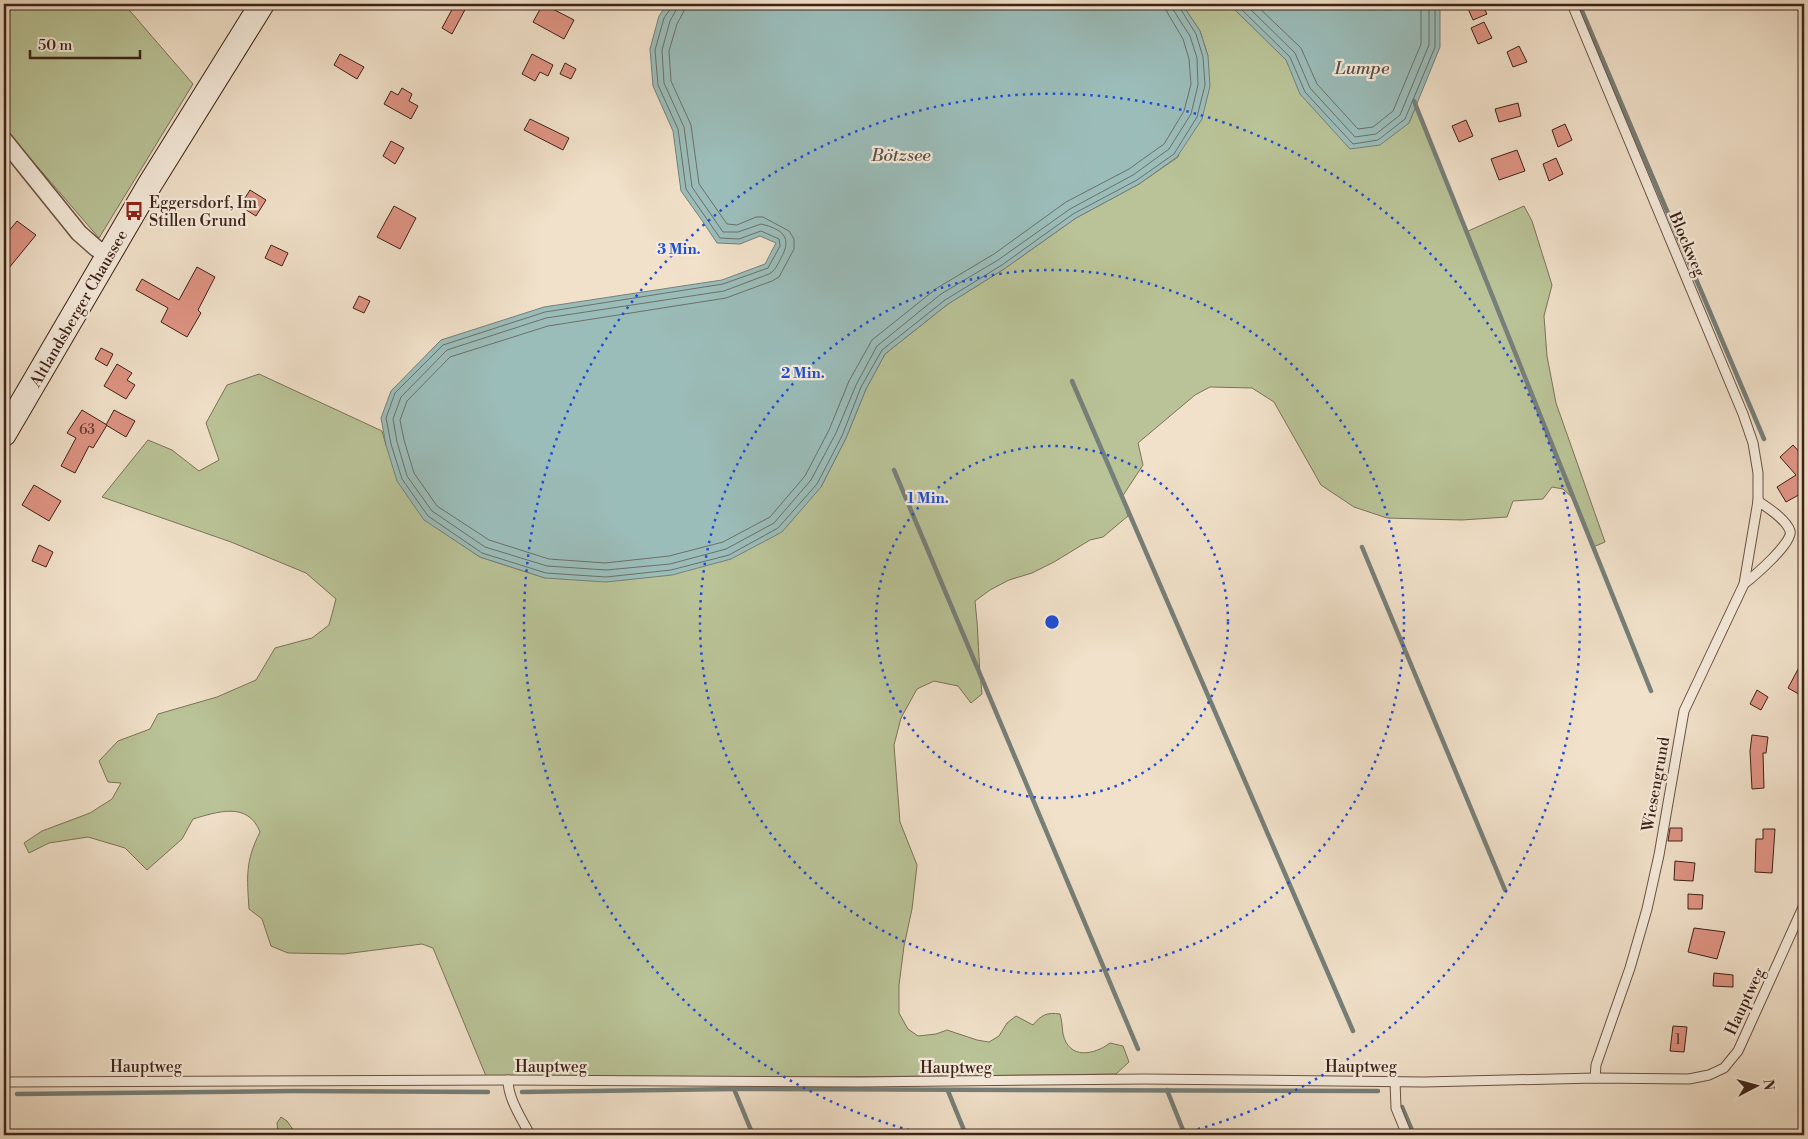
<svg xmlns="http://www.w3.org/2000/svg" width="1808" height="1139" font-family="'Libre Bodoni',serif">
	<style>
		.green { fill: #b9c397; stroke: #7c7257 }
		.water { fill: #9bbdba; stroke: #767f79 }
		.lines { fill: none; stroke-linecap: round; stroke-linejoin: round }
		.shore { stroke: #6c7068; stroke-width: 1 }
		.stream { stroke: #767f79; stroke-width: 4.5 }
		.building { fill: #df9484; stroke: #3e2217 }
		.service-casing { stroke: #6b5244; stroke-width: 11 }
		.minor-casing { stroke: #6b5244; stroke-width: 19 }
		.secondary-casing { stroke: #3e2217; stroke-width: 26 }
		.service { stroke: #f6ecdd; stroke-width: 9 }
		.minor { stroke: #f6ecdd; stroke-width: 16 }
		.secondary { stroke: #f6ecdd; stroke-width: 24 }
		.ring { fill: none; stroke: #1d4ed8; stroke-width: 2.5; stroke-dasharray: 2.5 5 }
		.labels { text-anchor: middle; stroke-width: 4.5; stroke-linejoin: round; paint-order: stroke }
		.number-label { font-size: 14px; fill: #663e32 }
		.poi-label { font-size: 16px; fill: #3e2217; stroke: #f6ecdd; text-anchor: start }
		.street-label { font-size: 16px; fill: #3e2217; stroke: #f6ecdd }
		.water-label { font-size: 18px; font-style: italic; fill: #5a5048; stroke: #f6ecdd }
		.centre { fill: #1d4ed8; stroke: #f6ecdd; stroke-width: 2.5 }
		.ring-label { font-size: 15px; text-anchor: middle; font-weight: bold; fill: #1d4ed8; stroke: #f6ecdd; stroke-width: 4.5; stroke-linejoin: round; paint-order: stroke }
	</style>
	<rect width="100%" height="100%" fill="#f1e1ca"/>
	<filter id="stains"><feTurbulence type="fractalNoise" baseFrequency=".004" numOctaves="4"/><feColorMatrix values="0 0 0 0 .2 0 0 0 0 .09 0 0 0 0 .02 0 0 0 .5 -.17"/></filter>
	<radialGradient id="worn" r=".72"><stop offset=".6" stop-color="#630" stop-opacity="0"/><stop offset="1" stop-color="#630" stop-opacity=".3"/></radialGradient>
	<g class="green">
		<path d="M 4,4 L 124,4 L 193,84 L 99,238 L 4,128 Z"/>
		<path d="M 1182,4 L 1229,4 L 1287,60 L 1301,94 L 1409,123 L 1416,106 L 1466,232 L 1524,206 L 1532,221 L 1552,285 L 1544,316 L 1547,356 L 1556,403 L 1605,542 L 1593,547 L 1574,499 L 1563,489 L 1552,487 L 1543,499 L 1513,501 L 1507,517 L 1462,520 L 1387,518 L 1354,507 L 1321,485 L 1274,402 L 1252,388 L 1210,387 L 1195,395 L 1138,443 L 1143,465 L 1122,497 L 1128,516 L 1103,537 L 1090,540 L 1054,562 L 1032,573 L 1009,580 L 990,590 L 975,601 C 979,632 978,663 982,694 L 971,703 L 958,686 L 934,681 L 917,689 L 901,718 L 894,745 L 900,822 L 917,865 L 912,909 L 904,946 L 899,985 L 899,1013 L 908,1029 L 918,1036 L 936,1034 L 947,1030 L 977,1040 L 989,1042 L 999,1036 L 1007,1023 L 1016,1016 L 1033,1025 C 1041,1015 1047,1012 1060,1014 C 1062,1021 1062,1027 1063,1034 C 1069,1060 1094,1055 1110,1043 L 1123,1046 L 1129,1062 L 1116,1074 C 906,1077 696,1078 486,1076 L 433,948 L 422,944 L 344,954 L 288,953 L 271,946 L 262,919 L 249,909 C 247,876 245,862 260,832 C 248,801 217,812 193,819 L 182,839 L 147,870 L 125,848 L 88,837 L 49,843 L 29,853 L 24,843 L 42,831 L 90,813 L 112,799 L 121,783 L 108,782 L 99,761 L 118,741 L 150,729 L 158,714 L 217,697 L 256,680 L 275,648 L 312,638 L 329,625 L 336,599 L 306,573 L 231,542 L 102,497 L 148,440 L 172,450 L 199,471 L 219,460 L 206,423 L 227,385 L 259,374 L 382,431 L 386,445 L 424,519 L 480,557 L 545,578 L 821,487 L 846,438 L 866,389 L 885,354 L 948,304 L 1004,269 L 1076,218 L 1139,184 L 1178,157 L 1208,56 L 1200,31 Z"/>
		<path d="M 281,1117 L 287,1121 L 297,1135 L 278,1135 L 277,1123 Z"/>
	</g>
	<g class="water">
		<path d="M 667,4 L 1182,4 L 1200,31 L 1208,56 L 1210,86 L 1202,119 L 1177,157 L 1139,184 L 1076,218 L 1004,269 L 948,304 L 885,354 L 866,389 L 846,438 L 821,487 L 782,532 L 731,559 L 672,575 L 606,582 L 545,578 L 480,557 L 424,520 L 397,481 L 386,445 L 381,418 L 391,391 L 441,340 L 544,307 L 722,280 L 765,264 L 776,243 L 760,236 L 740,244 L 717,243 L 701,219 L 681,191 L 673,131 L 653,86 L 650,49 L 659,16 Z"/>
		<path d="M 1229,4 L 1440,4 L 1440,47 L 1409,123 L 1380,145 L 1350,149 L 1300,94 L 1286,60 Z"/>
	</g>
	<g class="lines">
		<g class="shore">
			<path d="M 671,4 L 671,8 L 664,18 L 655,50 L 658,85 L 678,129 L 686,189 L 720,238 L 739,239 L 761,231 L 779,239 L 780,246 L 768,268 L 723,284 L 545,312 L 443,345 L 395,393 L 386,418 L 391,444 L 402,479 L 428,516 L 482,553 L 546,573 L 606,577 L 671,570 L 729,555 L 778,528 L 817,484 L 842,436 L 861,387 L 882,350 L 945,300 L 1002,265 L 1073,214 L 1137,180 L 1174,154 L 1197,117 L 1205,85 L 1203,57 L 1196,34 L 1180,8 L 1179,4"/>
			<path d="M 677,4 L 676,10 L 670,21 L 662,50 L 664,83 L 684,127 L 692,187 L 723,232 L 738,232 L 761,224 C 782,229 793,237 781,258 C 778,264 775,271 769,274 L 724,291 L 546,318 L 447,350 L 401,397 L 393,419 L 397,442 L 407,476 L 432,511 L 485,547 L 547,566 L 606,570 L 670,564 L 726,549 L 774,523 L 811,480 L 836,433 L 856,385 L 877,346 L 941,294 L 998,260 L 1070,209 L 1133,175 L 1169,149 L 1191,114 L 1198,85 L 1197,58 L 1190,36 L 1174,11 L 1173,4"/>
			<path d="M 685,4 L 684,11 L 677,24 L 669,51 L 671,81 L 691,125 L 699,184 L 727,224 L 737,225 L 756,217 L 763,217 L 789,231 L 794,239 L 794,249 L 779,277 L 772,281 L 726,298 L 548,326 L 450,357 L 407,401 L 400,420 L 404,440 L 414,473 L 437,506 L 489,540 L 549,559 L 605,563 L 669,556 L 723,542 L 770,517 L 805,476 L 829,430 L 849,381 L 872,340 L 937,288 L 994,254 L 1066,202 L 1129,169 L 1164,144 L 1184,111 L 1191,84 L 1189,59 L 1183,39 L 1167,12 L 1166,4"/>
			<path d="M 1236,4 L 1290,57 L 1305,92 L 1353,144 L 1378,140 L 1405,119 L 1435,47 L 1435,4"/>
			<path d="M 1245,4 L 1295,53 L 1310,88 L 1355,137 L 1376,134 L 1400,115 L 1429,45 L 1429,4"/>
			<path d="M 1255,4 L 1301,48 L 1317,84 L 1358,129 L 1373,127 L 1393,111 L 1421,44 L 1421,4"/>
		</g>
		<g class="stream">
			<path d="M 1579,4 L 1764,439"/>
			<path d="M 1414,101 L 1651,691"/>
			<path d="M 1072,381 L 1353,1031"/>
			<path d="M 894,470 L 1138,1049"/>
			<path d="M 1362,547 L 1505,890"/>
			<path d="M 734,1089 L 753,1135"/>
			<path d="M 1167,1090 L 1185,1135"/>
			<path d="M 948,1091 L 966,1135"/>
			<path d="M 522,1092 L 734,1089 L 1378,1091"/>
			<path d="M 17,1094 L 293,1091 L 488,1092"/>
			<path d="M 1402,1107 L 1414,1135"/>
		</g>
	</g>
	<g class="building">
		<path d="M 455,4 L 468,4 L 452,34 L 442,28 Z"/>
		<path d="M 543,4 L 574,20 L 564,39 L 533,22 Z"/>
		<path d="M 1466,4 L 1482,4 L 1487,14 L 1473,20 Z"/>
		<path d="M 1484,22 L 1492,38 L 1478,44 L 1471,28 Z"/>
		<path d="M 1519,46 L 1527,62 L 1513,67 L 1507,52 Z"/>
		<path d="M 340,54 L 364,67 L 357,79 L 334,65 Z"/>
		<path d="M 532,54 L 553,65 L 548,76 L 540,72 L 535,81 L 522,74 Z"/>
		<path d="M 565,63 L 576,69 L 571,79 L 560,74 Z"/>
		<path d="M 402,88 L 412,94 L 409,101 L 418,106 L 411,119 L 384,104 L 391,91 L 398,95 Z"/>
		<path d="M 1518,103 L 1521,116 L 1499,122 L 1495,109 Z"/>
		<path d="M 530,119 L 569,138 L 563,150 L 524,130 Z"/>
		<path d="M 1466,120 L 1473,136 L 1459,142 L 1452,126 Z"/>
		<path d="M 1565,124 L 1572,140 L 1558,147 L 1552,130 Z"/>
		<path d="M 391,141 L 404,148 L 395,164 L 383,156 Z"/>
		<path d="M 1517,150 L 1525,171 L 1499,180 L 1491,159 Z"/>
		<path d="M 1556,158 L 1563,174 L 1549,181 L 1543,164 Z"/>
		<path d="M 250,190 L 266,200 L 256,216 L 240,206 Z"/>
		<path d="M 394,206 L 416,218 L 400,249 L 377,237 Z"/>
		<path d="M 17,221 L 36,235 L 4,274 L 4,237 Z"/>
		<path d="M 271,245 L 288,253 L 282,266 L 265,258 Z"/>
		<path d="M 197,267 L 215,277 L 198,310 L 201,313 L 187,337 L 161,322 L 168,308 L 136,290 L 142,279 L 179,300 Z"/>
		<path d="M 359,296 L 370,301 L 364,313 L 353,308 Z"/>
		<path d="M 101,348 L 113,354 L 107,366 L 95,359 Z"/>
		<path d="M 117,364 L 132,373 L 127,380 L 135,385 L 126,399 L 104,386 Z"/>
		<path d="M 82,410 L 107,425 L 93,448 L 89,446 L 75,473 L 61,466 L 76,438 L 67,433 Z"/>
		<path d="M 114,410 L 135,421 L 126,437 L 106,425 Z"/>
		<path d="M 1793,445 L 1804,457 L 1804,492 L 1786,502 L 1777,487 L 1796,475 L 1780,457 Z"/>
		<path d="M 34,485 L 61,501 L 49,521 L 22,505 Z"/>
		<path d="M 39,545 L 53,552 L 46,567 L 32,561 Z"/>
		<path d="M 1804,658 L 1804,697 L 1788,688 Z"/>
		<path d="M 1757,690 L 1768,697 L 1761,710 L 1750,704 Z"/>
		<path d="M 1752,735 L 1768,737 L 1766,753 L 1763,753 L 1764,788 L 1752,789 L 1750,751 Z"/>
		<path d="M 1670,828 L 1682,828 L 1682,841 L 1668,841 Z"/>
		<path d="M 1763,829 L 1775,829 L 1772,873 L 1755,872 L 1756,839 L 1763,839 Z"/>
		<path d="M 1675,861 L 1695,863 L 1693,881 L 1674,880 Z"/>
		<path d="M 1688,894 L 1703,895 L 1702,909 L 1688,909 Z"/>
		<path d="M 1694,928 L 1725,932 L 1717,959 L 1688,952 Z"/>
		<path d="M 1714,973 L 1733,975 L 1733,987 L 1713,986 Z"/>
		<path d="M 1673,1026 L 1687,1027 L 1684,1052 L 1670,1051 Z"/>
	</g>
	<g class="lines">
		<g class="service-casing">
			<g id="service">
				<path d="M 1572,4 L 1743,414 L 1753,443 L 1758,473 L 1758,501 L 1744,584 L 1684,711 L 1659,855 L 1647,909 L 1630,968 L 1596,1065 L 1595,1078"/>
				<path d="M 1744,584 C 1753,577 1794,542 1790,531 C 1786,519 1768,508 1758,501"/>
				<path d="M 508,1080 C 508,1099 522,1119 530,1135"/>
				<path d="M 1395,1081 L 1396,1108 L 1407,1135"/>
				<path d="M 4,1082 L 508,1080 L 859,1082 L 1144,1079 L 1424,1082 L 1595,1078 L 1689,1079 L 1709,1075 L 1724,1068 L 1738,1051 L 1804,905"/>
			</g>
		</g>
		<g class="minor-casing">
			<path id="minor" d="M 4,140 L 79,233 L 96,248 L 109,256"/>
		</g>
		<g class="secondary-casing">
			<path id="secondary" d="M 4,434 L 150,184 L 262,4"/>
		</g>
		<use href="#service" class="service"/>
		<use href="#minor" class="minor"/>
		<use href="#secondary" class="secondary"/>
	</g>
	<g class="ring">
		<circle cx="1052" cy="622" r="176"/>
		<circle cx="1052" cy="622" r="352"/>
		<path d="M924 1134A528 528 0 1 1 1180 1134"/>
	</g>
	<defs>
		<g id="bus-bare" transform="scale(1.5)"><path d="M-5-6H5V4H4V6H2V4H-2V6H-4V4H-5ZM-3.5-4V0h7V-4ZM-3.5 1.2v1.5H-2V1.2ZM2 1.2v1.5H3.5V1.2Z" fill="#8f2418" stroke="#f6ecdd" stroke-width="2.5" paint-order="stroke"/></g>
	</defs>
	<g fill-rule="evenodd">
		<use href="#bus-bare" x="134" y="211"/>
	</g>
	<g class="labels">
		<g class="number-label">
			<text x="87" y="434">63</text>
			<text x="1678" y="1044">1</text>
		</g>
		<g class="poi-label">
			<text x="149" y="208">Eggersdorf, Im<tspan x="149" dy="18">Stillen Grund</tspan></text>
		</g>
		<g class="street-label">
			<text transform="translate(1688 244) rotate(67)" y="6">Blockweg</text>
			<text transform="translate(78 308) rotate(-60)" y="6">Altlandsberger Chaussee</text>
			<text transform="translate(1655 784) rotate(-80)" y="6">Wiesengrund</text>
			<text transform="translate(1744 1001) rotate(-65)" y="6">Hauptweg</text>
			<text x="146" y="1072">Hauptweg</text>
			<text x="551" y="1072">Hauptweg</text>
			<text x="1361" y="1072">Hauptweg</text>
			<text x="956" y="1073">Hauptweg</text>
		</g>
		<g class="water-label">
			<text x="1362" y="74">Lumpe</text>
			<text x="901" y="161">Bötzsee</text>
		</g>
	</g>
	<circle cx="1052" cy="622" r="8" class="centre"/>
	<g class="ring-label">
		<text x="679" y="254">3 Min.</text>
		<text x="803" y="378">2 Min.</text>
		<text x="928" y="503">1 Min.</text>
	</g>
	<rect width="1808" height="1139" fill="none" stroke="#f1e1ca" stroke-width="20"/>
	<rect x="5" y="5" width="1798" height="1129" fill="none" stroke="#3e2217" stroke-width="2.5"/>
	<rect x="10" y="10" width="1788" height="1119" fill="none" stroke="#3e2217"/>
	<g transform="translate(1756 1086) rotate(84)" stroke="#f6ecdd" stroke-width="4" paint-order="stroke">
	<path d="M0-4L9 19L0 12L-9 19Z" fill="#3e2217"/>
	<text y="-8" font-size="14" font-weight="bold" text-anchor="middle" fill="#3e2217">N</text>
	</g>
	<path d="M30 50v8h110v-8" fill="none" stroke="#3e2217" stroke-width="2.5"/>
	<text x="38" y="50" font-size="15" fill="#3e2217" stroke="#f6ecdd" stroke-width="4" paint-order="stroke">50 m</text>
	<rect width="100%" height="100%" filter="url(#stains)"/>
	<rect width="100%" height="100%" fill="url(#worn)"/>
</svg>
